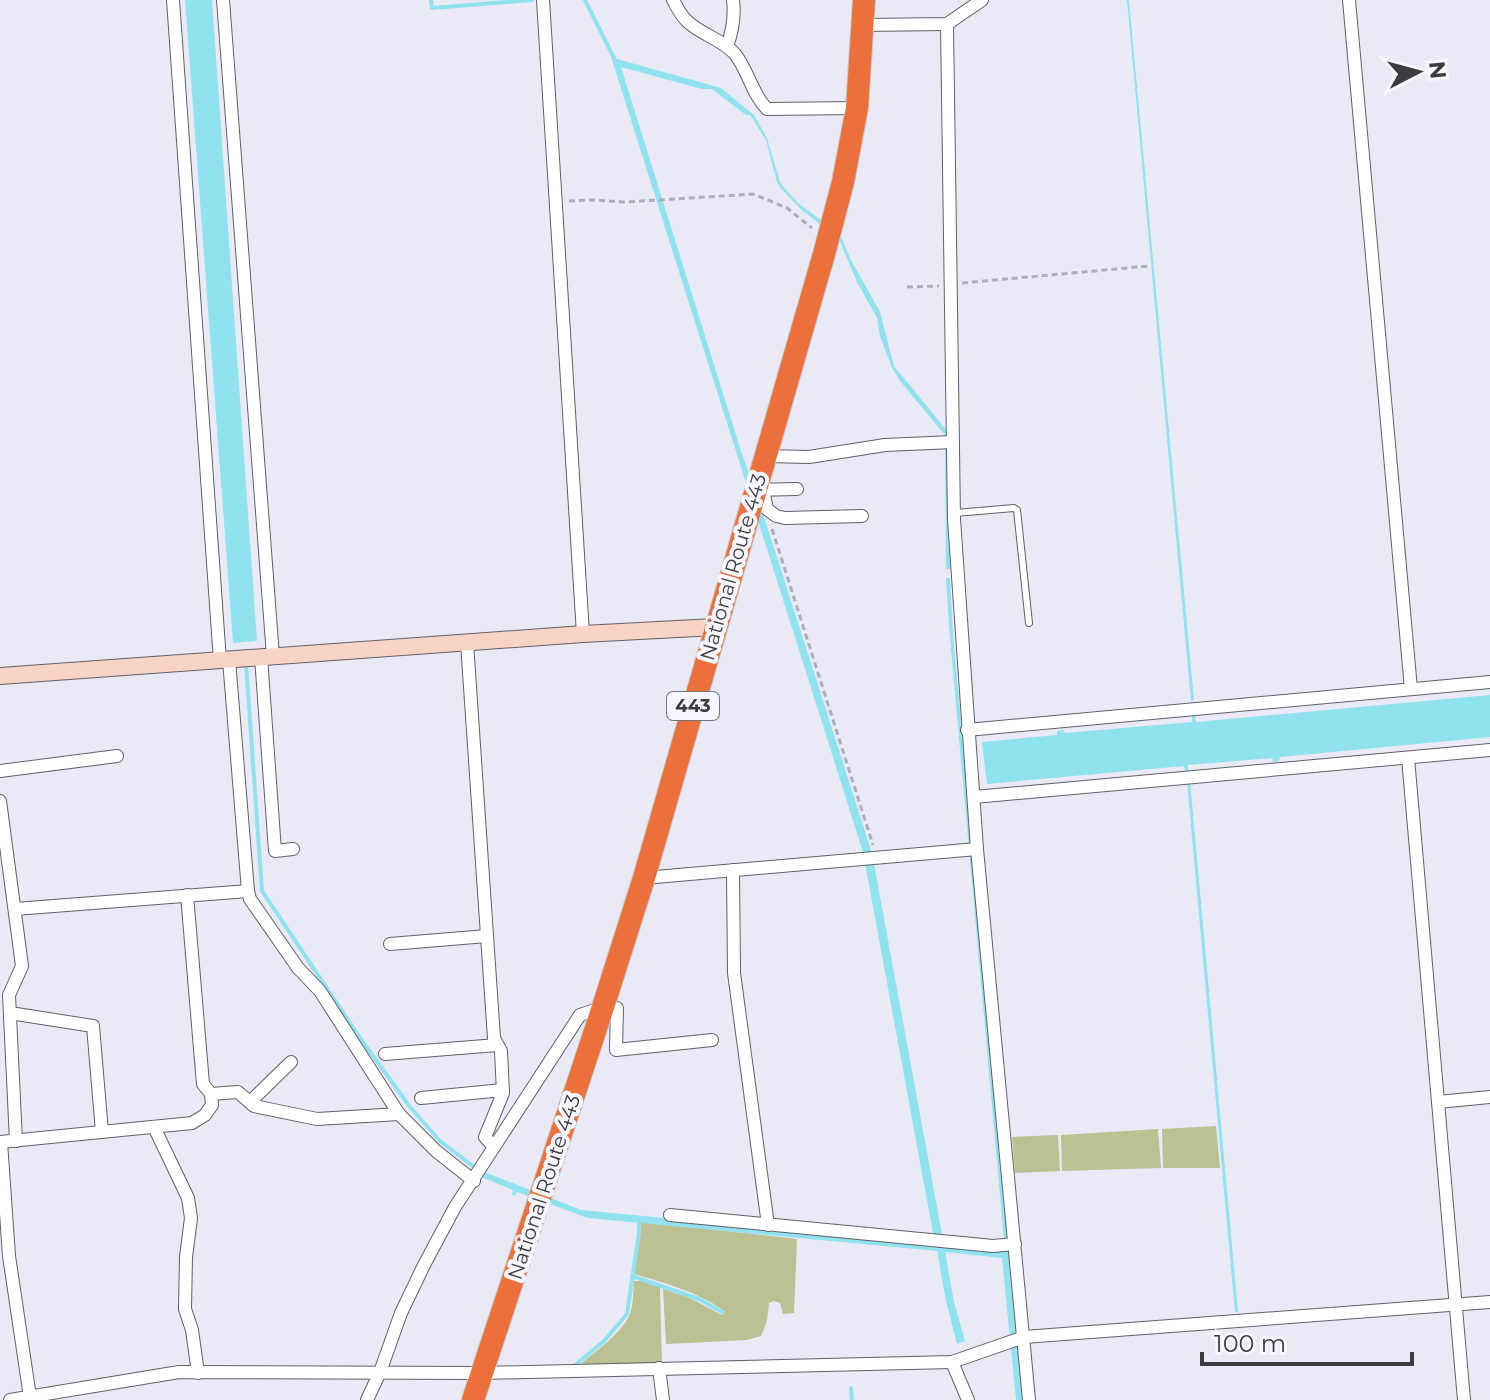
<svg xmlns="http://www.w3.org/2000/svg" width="1490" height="1400" font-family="Montserrat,sans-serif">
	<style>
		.green { fill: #bbc192 }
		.water { fill: #90e2ee }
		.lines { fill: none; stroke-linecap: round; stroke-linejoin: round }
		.stream { stroke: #90e2ee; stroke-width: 4 }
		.lane-casing { stroke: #60606a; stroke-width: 8 }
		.street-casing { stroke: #60606a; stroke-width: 14 }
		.secondary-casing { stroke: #60606a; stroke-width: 18 }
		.highway-casing { stroke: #c8c8ca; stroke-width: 24 }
		.path { stroke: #adaeb7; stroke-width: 3; stroke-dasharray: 6 4; stroke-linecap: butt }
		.lane { stroke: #fff; stroke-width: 6 }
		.street { stroke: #fff; stroke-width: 12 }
		.secondary { stroke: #f9d4c4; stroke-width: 16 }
		.highway { stroke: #ec703b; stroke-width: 22 }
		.labels { text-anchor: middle; stroke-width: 8; stroke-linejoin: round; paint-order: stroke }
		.shield { fill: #f7f7ff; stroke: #74747a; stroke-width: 2 }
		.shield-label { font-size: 18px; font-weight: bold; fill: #3c3c41 }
		.street-label { font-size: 20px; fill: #3c3c41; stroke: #f7f7ff }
	</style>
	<rect width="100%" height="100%" fill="#e9eaf6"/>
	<g class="green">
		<path d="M 1216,1126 L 1220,1168 L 1163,1168 L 1162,1129 Z"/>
		<path d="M 1158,1129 L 1161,1168 L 1062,1171 L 1061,1135 Z"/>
		<path d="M 1058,1135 L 1060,1171 L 1015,1173 L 1012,1137 Z"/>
		<path d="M 640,1221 L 797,1239 L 794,1313 L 783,1314 L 780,1303 L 774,1301 L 769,1303 L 767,1321 L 761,1336 L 747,1340 L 666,1344 L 663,1289 L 688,1297 L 722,1315 L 725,1312 C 702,1293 662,1282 634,1274 L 640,1232 Z"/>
		<path d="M 634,1281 L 643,1281 L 660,1287 L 662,1365 L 582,1367 L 582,1363 C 597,1350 618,1336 628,1318 C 634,1308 633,1292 634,1281 Z"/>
	</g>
	<g class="water">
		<path d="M 185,0 L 212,0 L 257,641 L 233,643 Z"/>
		<path d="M 1127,0 L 1129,0 L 1194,700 L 1191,701 Z"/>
		<path d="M 611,57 L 618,65 L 617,59 L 721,88 L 754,115 L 767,138 L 780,182 L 785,189 L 798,203 L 840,234 L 851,260 L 880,312 L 894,366 L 948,432 L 950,569 L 946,569 L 945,435 L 900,381 L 892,368 L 880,336 L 877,318 L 857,282 L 839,239 L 802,210 L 782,190 L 777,182 L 766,140 L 750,115 L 746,115 L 712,89 L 702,89 L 621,67 L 741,451 L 766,523 L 872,853 L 944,1245 L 1005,1251 L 949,626 L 946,578 L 950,578 L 953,636 L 1024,1400 L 1016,1400 L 1002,1258 L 945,1252 L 954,1302 L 965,1341 L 957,1344 L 946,1301 L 937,1251 L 588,1218 L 517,1192 L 515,1196 L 512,1195 L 513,1190 L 482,1177 L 476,1165 L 487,1173 L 581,1210 L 935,1244 L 863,852 Z"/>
		<path d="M 1490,695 L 1490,737 L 1280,757 L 1279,761 L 1273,762 L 1272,758 L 1188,765 L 1188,771 L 1185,771 L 1184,766 L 987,784 L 982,742 L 1057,735 L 1057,731 L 1064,730 L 1065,733 L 1192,722 L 1192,716 L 1195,715 L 1196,722 Z"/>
		<path d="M 1190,781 L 1238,1312 L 1235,1312 L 1187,782 Z"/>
	</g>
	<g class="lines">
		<g class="stream">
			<path d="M 431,0 L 432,8 L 532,0"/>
			<path d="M 585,0 L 616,62"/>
			<path d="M 246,664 L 262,891 L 360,1038 L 410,1107 L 440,1141 L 474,1167"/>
			<path d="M 632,1276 L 699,1299 L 722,1312"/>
			<path d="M 574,1366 L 604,1341 L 627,1314 L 639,1233 L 639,1224"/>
			<path d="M 851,1388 L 852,1400"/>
		</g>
		<g class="lane-casing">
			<path id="lane" d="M 955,513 L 1014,508 L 1017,510 L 1029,623"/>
		</g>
		<g class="street-casing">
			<g id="street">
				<path d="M 173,0 L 220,661"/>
				<path d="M 223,0 L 273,656"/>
				<path d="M 543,0 L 583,634"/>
				<path d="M 673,0 C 677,7 681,16 687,21 C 701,35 722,39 735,54 C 748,70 752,94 767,109 L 857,108"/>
				<path d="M 1349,0 L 1411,689"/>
				<path d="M 947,24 L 954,519 L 977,849 L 1029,1400"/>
				<path d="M 863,25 L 947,24 L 982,0"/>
				<path d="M 727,46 C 733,30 735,16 733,0"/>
				<path d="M 765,456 L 809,457 L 885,445 L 953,442"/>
				<path d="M 756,490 L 797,489"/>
				<path d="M 763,490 L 767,509 L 776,516 L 785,518 L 862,516"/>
				<path d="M 467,643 L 494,1038 L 501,1051 L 503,1093 L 485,1137 L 494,1147"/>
				<path d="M 261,657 L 275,851 L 293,849"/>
				<path d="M 229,660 L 248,891 L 250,899 L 298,968 L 320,991 L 399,1114 L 436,1151 L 474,1181"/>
				<path d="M 967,730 L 1490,682"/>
				<path d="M 1408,758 L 1464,1400"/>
				<path d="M 0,771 L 117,756"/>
				<path d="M 974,797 L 1490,750"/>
				<path d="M 0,801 L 22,966 L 9,995 L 16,1141"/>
				<path d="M 733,870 L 734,973 L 768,1225"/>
				<path d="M 644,878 L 977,849"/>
				<path d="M 187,895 L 203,1084 L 211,1094"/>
				<path d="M 15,909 L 248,891"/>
				<path d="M 390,944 L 487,936"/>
				<path d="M 10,1013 L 93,1026 L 102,1132"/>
				<path d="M 385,1054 L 497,1045"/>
				<path d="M 421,1098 L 503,1090"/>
				<path d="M 250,1102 L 291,1062"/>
				<path d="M 1438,1102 L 1490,1097"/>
				<path d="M 154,1127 L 188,1198 L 191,1218 L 186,1257 L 185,1309 L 192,1330 L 198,1373"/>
				<path d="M 0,1142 L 192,1123 L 205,1115 L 212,1105 L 211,1094 L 238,1092 L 254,1106 L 317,1119 L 399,1114"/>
				<path d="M 1,1142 L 9,1256 L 30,1397"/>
				<path d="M 670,1215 L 993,1246 L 1015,1244"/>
				<path d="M 952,1362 L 968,1400"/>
				<path d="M 659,1368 L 663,1400"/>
				<path d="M 10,1400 L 179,1372 L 482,1373 L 952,1362 L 1024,1337 L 1490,1302"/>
				<path d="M 367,1400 L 380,1372 L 401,1313 L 424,1265 L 455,1207 L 580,1015 L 603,1007 L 617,1008 L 616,1050 L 712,1040"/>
			</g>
		</g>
		<g class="secondary-casing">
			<path id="secondary" d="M 0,676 L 583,634 L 715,627"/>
		</g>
		<g class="highway-casing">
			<path id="highway" d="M 473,1400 L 603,1007 L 644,878 L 824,254 L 843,182 L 857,108 L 864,0"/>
		</g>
		<g class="path">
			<path d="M 569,201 L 591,200 L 625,202 L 753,194 L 787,208 L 812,228"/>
			<path d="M 962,283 L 1149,266"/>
			<path d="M 907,287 L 939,286"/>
			<path d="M 772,529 L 873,845"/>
		</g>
		<use href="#lane" class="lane"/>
		<use href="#street" class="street"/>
		<use href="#secondary" class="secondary"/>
		<use href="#highway" class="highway"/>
	</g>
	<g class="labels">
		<rect class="shield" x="667" y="692" width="52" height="28" rx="6"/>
		<g class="shield-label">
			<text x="693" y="712">443</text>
		</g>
		<g class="street-label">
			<text transform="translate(733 567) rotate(-74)" y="7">National Route 443</text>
			<text transform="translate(544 1187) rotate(-72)" y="7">National Route 443</text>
		</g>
	</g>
	<g transform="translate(1418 72) rotate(84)" stroke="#f7f7ff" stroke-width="6" paint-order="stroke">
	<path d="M0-6L14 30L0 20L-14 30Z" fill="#3c3c41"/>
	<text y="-12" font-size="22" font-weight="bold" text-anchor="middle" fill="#3c3c41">N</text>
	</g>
	<path d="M1202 1352v12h210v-12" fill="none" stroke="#3c3c41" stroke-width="4"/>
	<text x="1214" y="1352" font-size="24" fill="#3c3c41" stroke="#f7f7ff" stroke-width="6" paint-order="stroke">100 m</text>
</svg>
